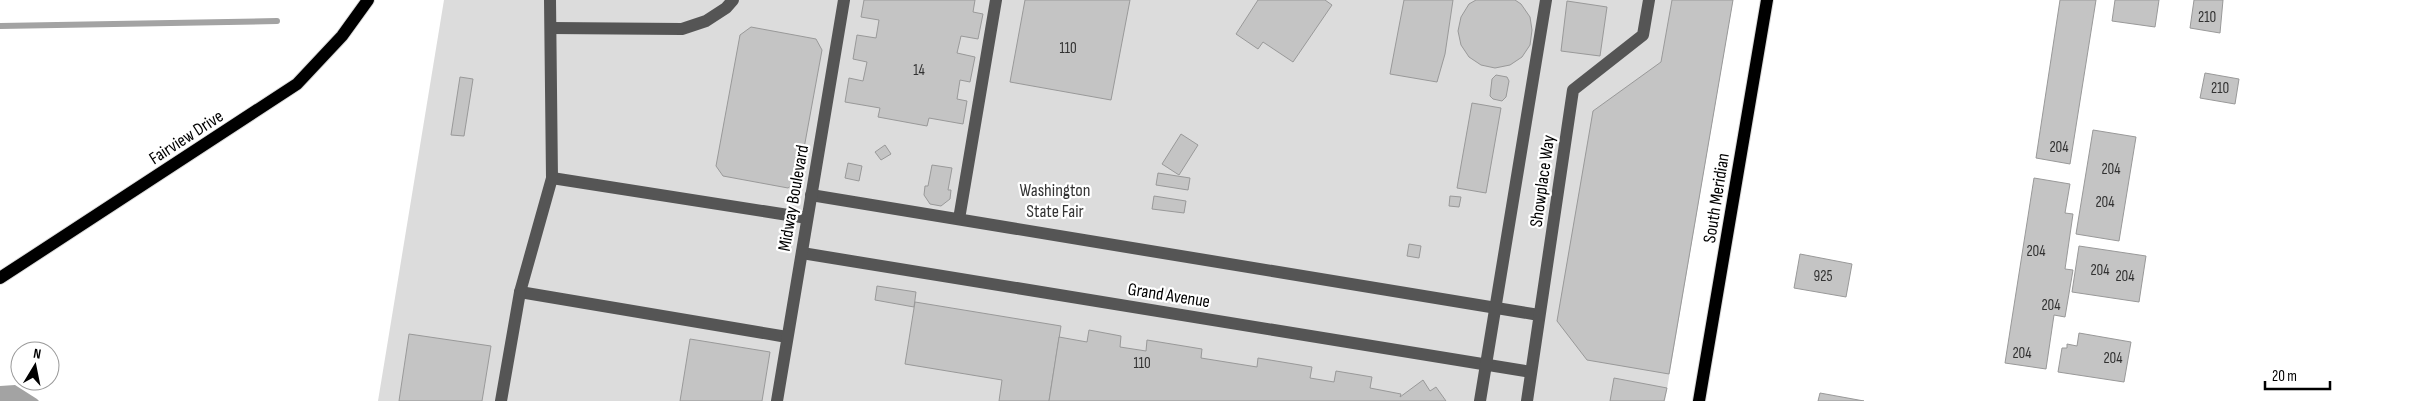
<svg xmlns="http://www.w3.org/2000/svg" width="2435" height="401" font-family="'Sofia Sans Condensed',sans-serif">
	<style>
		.green { fill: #dcdcdc }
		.water { fill: #a3a3a3 }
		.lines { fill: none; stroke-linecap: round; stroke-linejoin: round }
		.stream { stroke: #a3a3a3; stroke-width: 6 }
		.building { fill: #c4c4c4; stroke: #999 }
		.major-casing { stroke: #dbdbdb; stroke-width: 14 }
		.minor { stroke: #555; stroke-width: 12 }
		.major { stroke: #000; stroke-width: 12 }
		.labels { text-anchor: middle; stroke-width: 4.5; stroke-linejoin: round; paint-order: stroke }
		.number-label { font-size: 15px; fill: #313131 }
		.street-label { font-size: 18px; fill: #000; stroke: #fff }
		.park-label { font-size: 18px; fill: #333; stroke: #fff }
	</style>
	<rect width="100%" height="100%" fill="#fff"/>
	<path class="green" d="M 444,0 L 1733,0 L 1665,401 L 378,401 Z"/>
	<path class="water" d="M 15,385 L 37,399 L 39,401 L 0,401 L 0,386 Z"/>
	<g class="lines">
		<path class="stream" d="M 0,26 L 277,21"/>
	</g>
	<g class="building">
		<path d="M 864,0 L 975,0 L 973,12 L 983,14 L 978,39 L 961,36 L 957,53 L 975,57 L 970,82 L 960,80 L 957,99 L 967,101 L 963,124 L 929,118 L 927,126 L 878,117 L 880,108 L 845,102 L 849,78 L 863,81 L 867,62 L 853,59 L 857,35 L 876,38 L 879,20 L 861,17 Z"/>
		<path d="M 1025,0 L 1130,0 L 1111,100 L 1010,82 Z"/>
		<path d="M 1258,0 L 1325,0 L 1332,5 L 1293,62 L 1263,42 L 1258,49 L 1236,34 Z"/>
		<path d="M 1404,0 L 1453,0 L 1445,54 L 1437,82 L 1390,74 Z"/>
		<path d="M 1476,0 L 1515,0 L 1521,4 L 1530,17 L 1532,30 L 1530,45 L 1522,57 L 1510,65 L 1495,68 L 1481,65 L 1469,57 L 1461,45 L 1458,31 L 1461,17 L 1469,4 Z"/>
		<path d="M 1672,0 L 1733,0 L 1669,374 L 1587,360 L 1557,321 L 1593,111 L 1661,62 Z"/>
		<path d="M 2060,0 L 2096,0 L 2070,164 L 2036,158 Z"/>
		<path d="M 2115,0 L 2159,0 L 2155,27 L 2112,21 Z"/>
		<path d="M 2194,0 L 2223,0 L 2220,33 L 2190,28 Z"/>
		<path d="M 1567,1 L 1607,7 L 1600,56 L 1561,51 Z"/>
		<path d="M 751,27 L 816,39 L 822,50 L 798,181 L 788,188 L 723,176 L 716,166 L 740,35 Z"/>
		<path d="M 2205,73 L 2239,79 L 2235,104 L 2200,98 Z"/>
		<path d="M 1496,75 L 1507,77 L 1509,81 L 1506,97 L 1502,101 L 1493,99 L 1490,96 L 1492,79 Z"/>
		<path d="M 460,77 L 473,79 L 464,136 L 451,135 Z"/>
		<path d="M 1472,103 L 1501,108 L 1486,193 L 1457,188 Z"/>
		<path d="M 2093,130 L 2136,137 L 2119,241 L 2076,234 Z"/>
		<path d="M 1181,134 L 1198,145 L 1179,175 L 1162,164 Z"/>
		<path d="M 885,145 L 891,154 L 881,160 L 875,152 Z"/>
		<path d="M 848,163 L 862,166 L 859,181 L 845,178 Z"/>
		<path d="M 932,165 L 952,168 L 948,190 L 951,190 L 950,199 L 941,206 L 930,204 L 924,195 L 925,186 L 928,186 Z"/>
		<path d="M 1158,173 L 1190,178 L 1188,190 L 1156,185 Z"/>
		<path d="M 2034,178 L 2070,184 L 2065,213 L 2073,214 L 2065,269 L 2073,270 L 2065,317 L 2054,315 L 2046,369 L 2005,363 Z"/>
		<path d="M 1154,196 L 1186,201 L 1184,213 L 1152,209 Z"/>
		<path d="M 1450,196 L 1461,197 L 1459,207 L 1449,206 Z"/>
		<path d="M 1409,244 L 1421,246 L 1419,258 L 1407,256 Z"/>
		<path d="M 2079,246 L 2146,256 L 2139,302 L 2072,292 Z"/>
		<path d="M 1800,254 L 1852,264 L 1846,297 L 1794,288 Z"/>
		<path d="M 877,286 L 916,292 L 914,307 L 875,300 Z"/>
		<path d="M 915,302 L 1061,326 L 1049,401 L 999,401 L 1002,380 L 905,364 Z"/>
		<path d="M 1089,330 L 1121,336 L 1120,347 L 1146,351 L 1147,340 L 1202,349 L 1201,358 L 1257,367 L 1258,358 L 1312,367 L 1310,378 L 1334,382 L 1336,371 L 1372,377 L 1370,388 L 1401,394 L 1400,397 L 1423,380 L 1430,391 L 1436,387 L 1446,401 L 1049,401 L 1059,337 L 1087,342 Z"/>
		<path d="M 2079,333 L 2131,342 L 2124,382 L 2058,372 L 2062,348 L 2067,348 L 2067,344 L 2077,346 Z"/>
		<path d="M 409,334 L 491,346 L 482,401 L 399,401 Z"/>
		<path d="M 690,339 L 770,352 L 762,401 L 680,401 Z"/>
		<path d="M 1614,378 L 1667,388 L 1664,401 L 1610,401 Z"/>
		<path d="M 1820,393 L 1864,401 L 1818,401 Z"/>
	</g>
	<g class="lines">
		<g class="major-casing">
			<g id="major">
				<path d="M 0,278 L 297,84 L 342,36 L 368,0"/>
				<path d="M 1699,401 L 1767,0"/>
			</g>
		</g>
		<g class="minor">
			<path d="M 551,28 L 682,29 L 706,21 L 726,8 L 733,0"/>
			<path d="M 552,178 L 807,218"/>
			<path d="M 811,195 L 1539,315"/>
			<path d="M 959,219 L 996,0"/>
			<path d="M 802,253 L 1531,372"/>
			<path d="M 520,292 L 787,337"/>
			<path d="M 501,401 L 520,292 L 552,178 L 550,0"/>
			<path d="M 777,401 L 844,0"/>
			<path d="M 1480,401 L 1546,0"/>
			<path d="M 1527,401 L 1573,90 L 1643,35 L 1649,0"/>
		</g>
		<use href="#major" class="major"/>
	</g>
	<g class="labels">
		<g class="number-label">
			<text x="2207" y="22">210</text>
			<text x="1068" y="53">110</text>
			<text x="919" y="75">14</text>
			<text x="2220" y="93">210</text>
			<text x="2059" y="152">204</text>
			<text x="2111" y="174">204</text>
			<text x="2105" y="207">204</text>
			<text x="2036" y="256">204</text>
			<text x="2100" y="275">204</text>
			<text x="1823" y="281">925</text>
			<text x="2125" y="281">204</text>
			<text x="2051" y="310">204</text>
			<text x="2022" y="358">204</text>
			<text x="2113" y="363">204</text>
			<text x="1142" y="368">110</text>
		</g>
		<g class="street-label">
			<text transform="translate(186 137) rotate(-33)" y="6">Fairview Drive</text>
			<text transform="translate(1542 181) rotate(-82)" y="6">Showplace Way</text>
			<text transform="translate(793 198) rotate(-80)" y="6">Midway Boulevard</text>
			<text transform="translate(1716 198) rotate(-81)" y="6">South Meridian</text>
			<text transform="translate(1169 295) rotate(9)" y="6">Grand Avenue</text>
		</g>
		<g class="park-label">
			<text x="1055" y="196">Washington<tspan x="1055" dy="21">State Fair</tspan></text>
		</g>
	</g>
	<g transform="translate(35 366) rotate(10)"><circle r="24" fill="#ffffff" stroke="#999999"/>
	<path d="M0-4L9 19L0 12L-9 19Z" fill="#000000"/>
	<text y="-8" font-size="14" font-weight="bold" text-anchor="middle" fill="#000000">N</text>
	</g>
	<path d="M2265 381v8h65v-8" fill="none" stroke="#000000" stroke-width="2.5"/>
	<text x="2272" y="381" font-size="15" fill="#000000" stroke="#ffffff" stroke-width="4" paint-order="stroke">20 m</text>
</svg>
